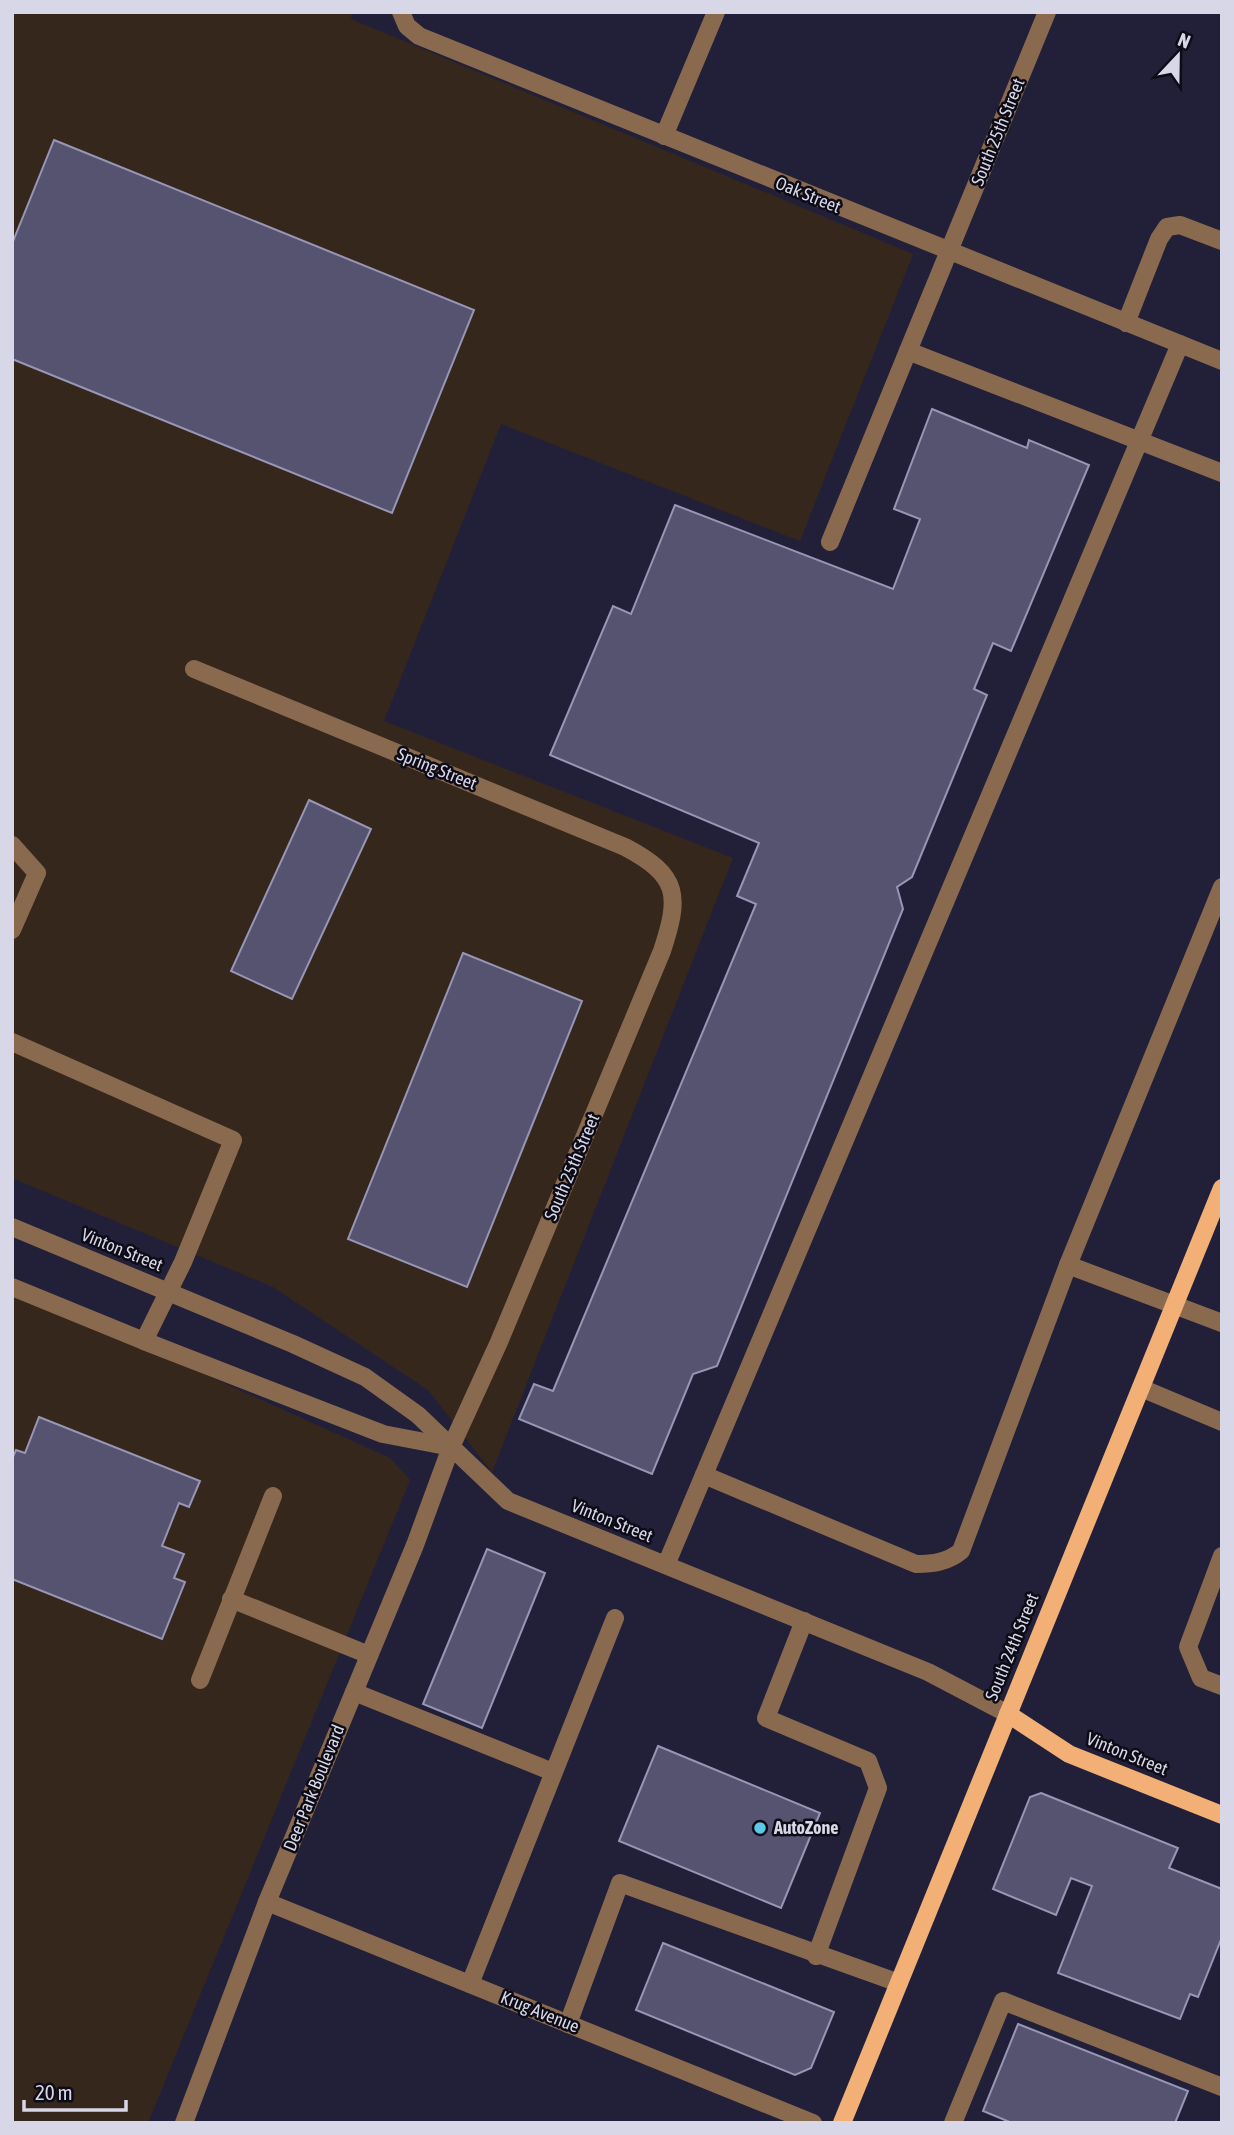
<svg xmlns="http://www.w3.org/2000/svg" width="1234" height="2135" font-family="'Asap Condensed',sans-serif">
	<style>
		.industrial { fill: #36271c }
		.building { fill: #55536f; stroke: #9896b6; stroke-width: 2 }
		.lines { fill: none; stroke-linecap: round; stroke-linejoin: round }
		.minor { stroke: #8a6a4f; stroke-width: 18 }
		.major { stroke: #f2b077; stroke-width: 18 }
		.poi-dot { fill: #5bc8e7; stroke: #0c0b16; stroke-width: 2.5 }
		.labels { text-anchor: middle; stroke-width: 5; stroke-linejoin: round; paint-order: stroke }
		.street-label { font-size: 18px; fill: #d8d7e8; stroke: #0c0b16 }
		.poi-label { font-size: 18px; font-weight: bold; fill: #d8d7e8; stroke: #0c0b16; text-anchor: start }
	</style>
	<rect width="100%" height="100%" fill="#222039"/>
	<g class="industrial">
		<path d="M 12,12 L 353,12 L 351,19 L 913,254 L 800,541 L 501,424 L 384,721 L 733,858 L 492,1472 L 428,1390 L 273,1287 L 12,1178 Z"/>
		<path d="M 12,1287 L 390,1458 L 410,1480 L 148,2123 L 12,2123 Z"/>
	</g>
	<g class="building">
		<path d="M 54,140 L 474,310 L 392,513 L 12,359 L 12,244 Z"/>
		<path d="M 932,409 L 1027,448 L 1029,440 L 1089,465 L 1011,651 L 993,643 L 974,689 L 987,695 L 912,877 L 897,887 L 903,909 L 717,1366 L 693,1374 L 652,1474 L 519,1419 L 534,1384 L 553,1391 L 756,904 L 737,896 L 759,843 L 550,755 L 613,606 L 631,614 L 675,505 L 893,589 L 920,519 L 894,509 Z"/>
		<path d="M 309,800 L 371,829 L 292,999 L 231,971 Z"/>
		<path d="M 463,953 L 582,1001 L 467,1287 L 348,1239 Z"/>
		<path d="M 39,1417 L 200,1481 L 189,1507 L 179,1503 L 162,1546 L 184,1554 L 174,1578 L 185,1582 L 162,1639 L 12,1579 L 12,1459 L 16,1450 L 25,1453 Z"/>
		<path d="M 487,1549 L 545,1573 L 482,1728 L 423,1704 Z"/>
		<path d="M 658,1746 L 820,1813 L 781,1908 L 619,1841 Z"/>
		<path d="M 1041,1793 L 1178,1848 L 1169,1868 L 1222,1889 L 1222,1937 L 1198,1997 L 1190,1994 L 1180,2019 L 1058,1973 L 1092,1886 L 1071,1878 L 1056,1915 L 993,1889 L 1030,1797 Z"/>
		<path d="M 663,1943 L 834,2012 L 811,2068 L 795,2075 L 636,2010 Z"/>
		<path d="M 1018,2024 L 1188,2091 L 1175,2123 L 1012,2123 L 983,2111 Z"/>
	</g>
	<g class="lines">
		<g class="minor">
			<path d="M 401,12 L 407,26 L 419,36 L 1222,361"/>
			<path d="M 1047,12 L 908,351 L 1222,473"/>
			<path d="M 664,136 L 716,12"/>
			<path d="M 1126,323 L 1159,239 L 1167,227 L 1180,225 L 1222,241"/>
			<path d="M 830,542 L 908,351"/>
			<path d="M 12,845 L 37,873 L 12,930"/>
			<path d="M 12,1042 L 233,1140 L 183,1262 L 144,1341 L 12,1287"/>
			<path d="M 12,1227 L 293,1344 L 365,1377 L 418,1415 L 508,1501 L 928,1672 L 1008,1714"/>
			<path d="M 1068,1265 L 1222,1323"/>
			<path d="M 144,1341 L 383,1434 L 451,1447"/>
			<path d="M 1141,1388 L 1222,1422"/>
			<path d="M 704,1475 L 916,1564 C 933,1564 948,1562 961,1551 L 1068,1265 L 1222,887"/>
			<path d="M 1222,1556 L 1188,1647 L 1201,1678 L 1222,1686"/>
			<path d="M 666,1565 L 1180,344"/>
			<path d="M 231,1599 L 369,1655"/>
			<path d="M 804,1621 L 766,1718 L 868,1761 L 878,1788 L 816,1956"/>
			<path d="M 200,1680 L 273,1496"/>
			<path d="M 354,1692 L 553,1772"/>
			<path d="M 267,1902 L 813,2123"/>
			<path d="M 470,1984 L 615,1618"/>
			<path d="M 568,2024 L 620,1883 L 899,1983"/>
			<path d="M 184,2123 L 267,1902 L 415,1545 L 451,1447 L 499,1342 L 662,951 C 680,896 680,876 625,847 L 194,669"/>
			<path d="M 953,2123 L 1003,2001 L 1222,2087"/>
		</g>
		<g class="major">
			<path d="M 1008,1714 L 1069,1754 L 1222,1815"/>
			<path d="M 842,2123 L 1222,1188"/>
		</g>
	</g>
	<circle class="poi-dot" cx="760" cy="1828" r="7"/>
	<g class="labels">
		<g class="street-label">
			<text transform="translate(998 132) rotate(-68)" y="6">South 25th Street</text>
			<text transform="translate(808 195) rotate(22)" y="6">Oak Street</text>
			<text transform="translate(437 769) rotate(22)" y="6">Spring Street</text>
			<text transform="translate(572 1167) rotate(-67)" y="6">South 25th Street</text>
			<text transform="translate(122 1250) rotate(22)" y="6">Vinton Street</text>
			<text transform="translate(612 1521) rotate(22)" y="6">Vinton Street</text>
			<text transform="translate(1012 1647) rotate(-68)" y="6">South 24th Street</text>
			<text transform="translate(1127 1754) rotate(22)" y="6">Vinton Street</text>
			<text transform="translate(314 1788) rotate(-68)" y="6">Deer Park Boulevard</text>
			<text transform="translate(540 2012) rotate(22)" y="6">Krug Avenue</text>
		</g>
		<g class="poi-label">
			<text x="774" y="1834">AutoZone</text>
		</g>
	</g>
	<rect width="1234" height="2135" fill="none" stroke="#d8d7e8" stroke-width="28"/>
	<g transform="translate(1178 56) rotate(22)" stroke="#0c0b16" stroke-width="5" paint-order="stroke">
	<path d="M0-5L12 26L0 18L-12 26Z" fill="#d8d7e8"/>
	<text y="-10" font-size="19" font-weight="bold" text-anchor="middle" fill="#d8d7e8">N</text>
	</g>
	<path d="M24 2100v10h102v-10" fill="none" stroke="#d8d7e8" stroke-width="3.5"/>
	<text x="35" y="2100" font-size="21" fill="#d8d7e8" stroke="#0c0b16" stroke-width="5" paint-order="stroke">20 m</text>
</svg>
